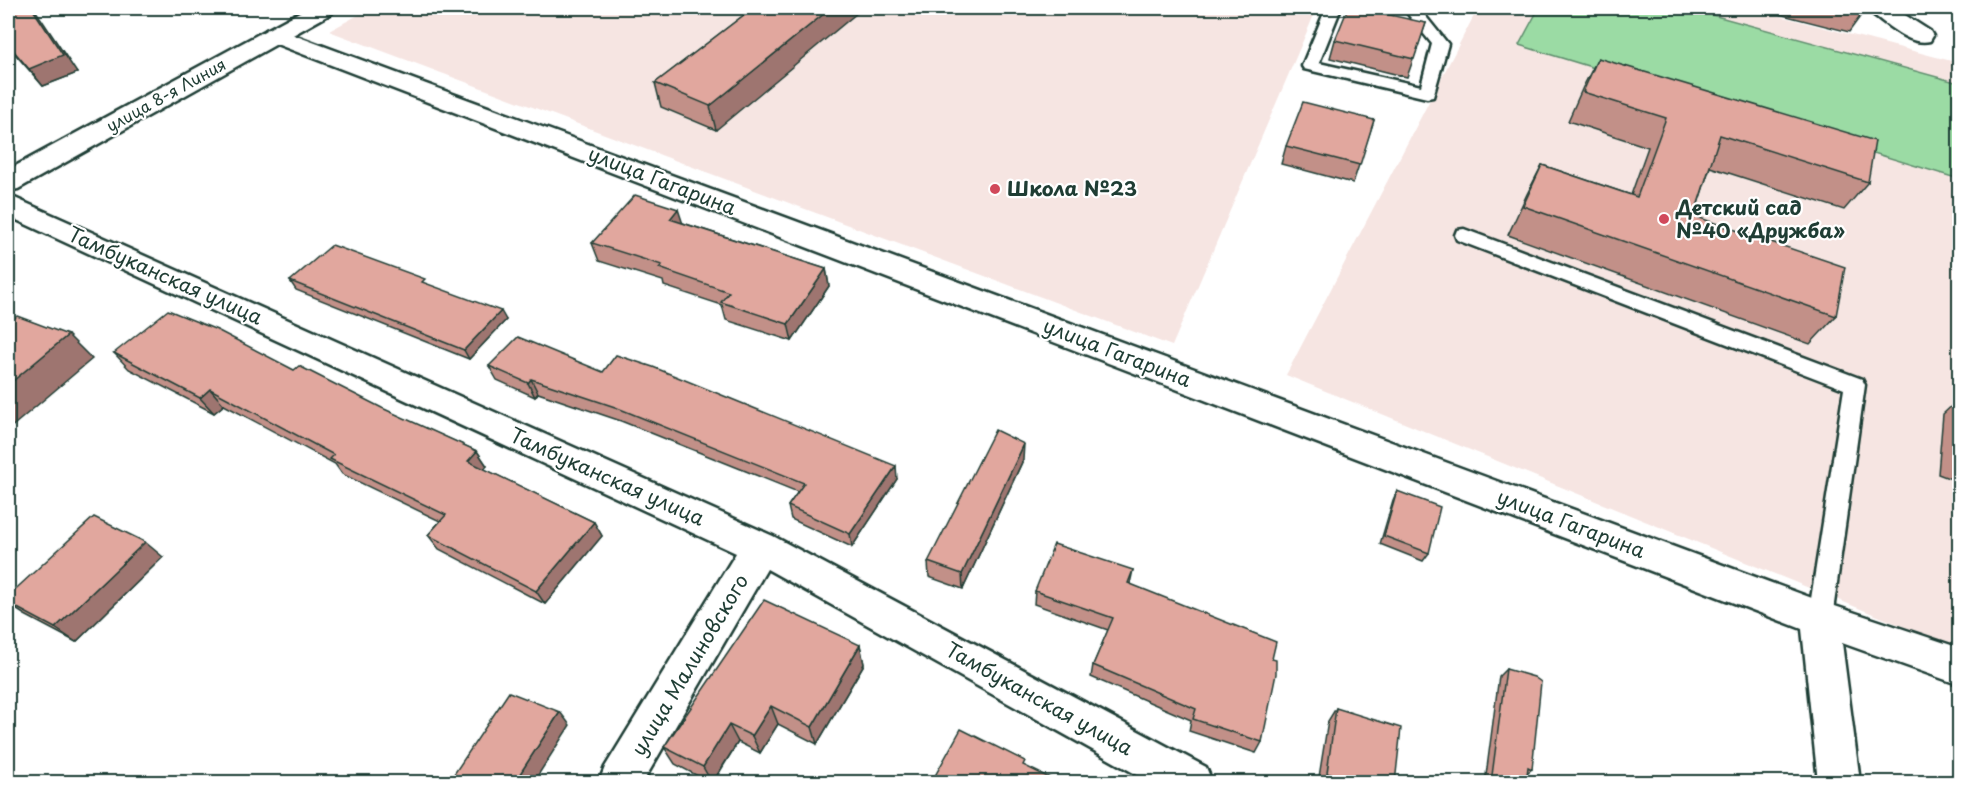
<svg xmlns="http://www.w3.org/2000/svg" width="1967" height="790" font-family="'Playpen Sans',sans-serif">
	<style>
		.built { fill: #f6e5e2 }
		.green { fill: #9bdba4; stroke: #5d8c6c; stroke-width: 1.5 }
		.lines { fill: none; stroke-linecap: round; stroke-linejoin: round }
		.lane-casing { stroke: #1f3d34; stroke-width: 5 }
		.street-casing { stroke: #1f3d34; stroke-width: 5 }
		.secondary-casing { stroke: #1f3d34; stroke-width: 5 }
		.lane { fill: #fff; fill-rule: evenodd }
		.street { fill: #fff; fill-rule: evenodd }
		.secondary { fill: #fff; fill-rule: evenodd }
		.wall { fill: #c29088; stroke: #1f3d34; stroke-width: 1.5 }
		.shaded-wall { fill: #9e756f; stroke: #1f3d34; stroke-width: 1.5 }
		.building { fill: #e1a79e; stroke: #1f3d34; stroke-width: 1.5 }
		.poi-dot { fill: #d1495b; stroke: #fff; stroke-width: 2 }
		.labels { text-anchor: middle; stroke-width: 4.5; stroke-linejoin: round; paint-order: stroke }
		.far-street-label { font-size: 16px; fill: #1f3d34; stroke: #fff }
		.street-label { font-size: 20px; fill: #1f3d34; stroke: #fff }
		.poi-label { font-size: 20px; font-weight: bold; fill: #1f3d34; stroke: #fff; text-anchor: start }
	</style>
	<rect width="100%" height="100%" fill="#fff"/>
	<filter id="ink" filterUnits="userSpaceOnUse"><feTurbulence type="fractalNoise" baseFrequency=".0167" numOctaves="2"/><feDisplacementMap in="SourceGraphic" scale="12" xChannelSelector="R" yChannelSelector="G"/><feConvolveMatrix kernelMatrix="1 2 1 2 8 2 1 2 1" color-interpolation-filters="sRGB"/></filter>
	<g filter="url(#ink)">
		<g class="built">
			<path d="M 371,8 L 1317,8 L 1172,346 L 329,31 Z"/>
			<path d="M 1478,8 L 1749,8 L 1959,63 L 1959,649 L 1286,375 Z"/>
		</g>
		<path class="green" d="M 1539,8 L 1687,8 L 1959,83 L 1959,179 L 1519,45 Z"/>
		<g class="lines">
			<g class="lane-casing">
				<g id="lane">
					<path d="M 1326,8 L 1341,8 L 1319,63 L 1421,86 L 1432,44 L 1403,8 L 1419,8 L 1448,44 L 1433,97 L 1427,98 L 1304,69 L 1302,66 Z"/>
					<path d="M 1464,229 L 1862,379 L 1865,385 L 1832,618 L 1829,626 L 1820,629 L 1811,626 L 1808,618 L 1844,389 L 1457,240 L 1455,235 L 1457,230 Z"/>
				</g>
			</g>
			<g class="street-casing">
				<g id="street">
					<path d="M 1867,8 L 1894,8 L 1930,31 L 1933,36 L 1930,41 C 1909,46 1887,24 1871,13 Z"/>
					<path d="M 275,28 L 1820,601 L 1960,648 L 1960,685 L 1842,643 L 1860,782 L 1818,782 L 1802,629 L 266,40 L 263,35 L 266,30 Z"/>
					<path d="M 8,195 L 773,536 L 1206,767 L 1212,782 L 1150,782 L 767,569 L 643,782 L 599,782 L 605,767 L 736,553 L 8,216 Z"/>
				</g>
			</g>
			<g class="secondary-casing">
				<path id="secondary" d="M 307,8 L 336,8 L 332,13 L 18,189 L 8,191 L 8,170 Z"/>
			</g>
			<use href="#lane" class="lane"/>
			<use href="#street" class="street"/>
			<use href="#secondary" class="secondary"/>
		</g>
		<g class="wall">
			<path d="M 8,8 L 77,73 L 43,86 L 8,46 Z"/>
			<path d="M 753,8 L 716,130 L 661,107 L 655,83 Z"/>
			<path d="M 1759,8 L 1862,8 L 1862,14 L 1849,32 L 1759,9 Z"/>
			<path d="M 1426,23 L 1407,77 L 1330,58 L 1335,40 Z"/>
			<path d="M 1598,58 L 1868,182 L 1844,210 L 1710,167 L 1694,216 L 1836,316 L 1810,344 L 1508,235 L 1527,194 L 1542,165 L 1631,195 L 1648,147 L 1568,121 L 1583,87 Z"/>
			<path d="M 1374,120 L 1353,183 L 1281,164 L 1286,146 Z"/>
			<path d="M 683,223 L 826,269 L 829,286 L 792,341 L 726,320 L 722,305 L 664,286 L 663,281 L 599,261 L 592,243 Z"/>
			<path d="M 290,281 L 428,285 L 506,320 L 469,359 L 296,290 Z"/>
			<path d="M 114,353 L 294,370 L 477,451 L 487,466 L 484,469 L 594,522 L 602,536 L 545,604 L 439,549 L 428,535 L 440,521 L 342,474 L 335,464 L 224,405 L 214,413 L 129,369 Z"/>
			<path d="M 489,366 L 603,372 L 897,479 L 852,547 L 791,519 L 788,506 L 798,492 L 621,421 L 538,393 L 535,397 L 497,380 Z"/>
			<path d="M 1959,399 L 1959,482 L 1938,474 L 1943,414 Z"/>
			<path d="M 1023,460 L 963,589 L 929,577 L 928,562 Z"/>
			<path d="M 1397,491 L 1429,553 L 1423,561 L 1380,544 L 1393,500 Z"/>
			<path d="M 163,557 L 76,642 L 25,615 L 8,604 L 8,596 Z"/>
			<path d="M 1133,570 L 1130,584 L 1272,659 L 1262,742 L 1256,753 L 1189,731 L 1191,720 L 1091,677 L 1093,665 L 1108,630 L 1034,604 L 1035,591 Z"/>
			<path d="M 860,645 L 864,664 L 817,744 L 778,724 L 760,753 L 738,742 L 713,783 L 711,783 L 675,764 L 664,747 Z"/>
			<path d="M 1506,669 L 1532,769 L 1527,773 L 1526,783 L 1485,783 L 1499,676 Z"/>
			<path d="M 1336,708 L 1395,783 L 1318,783 L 1328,721 Z"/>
		</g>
		<g class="shaded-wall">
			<path d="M 32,8 L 34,8 L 77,73 L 43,86 L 29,69 Z"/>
			<path d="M 831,8 L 863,8 L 716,130 L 710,106 Z"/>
			<path d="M 678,209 L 684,227 L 670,219 Z"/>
			<path d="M 826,269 L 829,286 L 792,341 L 788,324 Z"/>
			<path d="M 501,311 L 506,320 L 469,359 L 464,350 Z"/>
			<path d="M 68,335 L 92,359 L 8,430 L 8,385 Z"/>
			<path d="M 531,379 L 538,393 L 535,397 L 528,383 Z"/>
			<path d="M 210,389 L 224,405 L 214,413 L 200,398 Z"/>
			<path d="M 1024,444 L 1023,460 L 963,589 L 962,574 Z"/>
			<path d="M 477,451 L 487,466 L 477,476 L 468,461 Z"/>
			<path d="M 896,466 L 897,479 L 852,547 L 850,534 Z"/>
			<path d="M 594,522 L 602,536 L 545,604 L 536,591 Z"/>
			<path d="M 145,542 L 163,557 L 76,642 L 55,628 Z"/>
			<path d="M 860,645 L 864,664 L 817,744 L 812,727 Z"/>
			<path d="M 771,706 L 778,724 L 760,753 L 752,736 Z"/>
			<path d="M 560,712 L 570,725 L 533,783 L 514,783 Z"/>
			<path d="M 729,725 L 738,742 L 712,783 L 703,767 Z"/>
		</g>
		<g class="building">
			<path d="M 8,8 L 32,8 L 63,55 L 29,69 L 8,44 Z"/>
			<path d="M 753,8 L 831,8 L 710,106 L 655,83 Z"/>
			<path d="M 1348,8 L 1359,8 L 1426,23 L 1414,59 L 1335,40 Z"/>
			<path d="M 1834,8 L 1862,8 L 1862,14 Z"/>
			<path d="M 1598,58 L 1875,141 L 1868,182 L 1720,135 L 1694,216 L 1845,267 L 1836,316 L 1523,206 L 1542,165 L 1637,197 L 1666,118 L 1583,92 Z"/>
			<path d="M 1303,102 L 1374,120 L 1360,165 L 1286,146 Z"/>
			<path d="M 635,195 L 678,209 L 670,219 L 826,269 L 788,324 L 721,302 L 729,292 L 659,268 L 662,265 L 592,243 Z"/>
			<path d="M 332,245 L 425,279 L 422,282 L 501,311 L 464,350 L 290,281 Z"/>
			<path d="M 168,310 L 217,330 L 294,370 L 299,366 L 382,408 L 477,451 L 468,461 L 594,522 L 536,591 L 428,535 L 446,515 L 330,459 L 334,455 L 210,389 L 200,398 L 114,353 Z"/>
			<path d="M 17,316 L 68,335 L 8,385 L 8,323 Z"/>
			<path d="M 518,337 L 603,372 L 616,355 L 653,367 L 896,466 L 850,534 L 788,506 L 804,483 L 615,407 L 531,379 L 528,383 L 489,366 Z"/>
			<path d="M 995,430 L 1024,444 L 962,574 L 928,562 Z"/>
			<path d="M 1397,491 L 1440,507 L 1429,553 L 1384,536 Z"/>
			<path d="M 94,517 L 145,542 L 55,628 L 8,603 L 8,596 Z"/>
			<path d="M 1054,544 L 1133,570 L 1128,583 L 1276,642 L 1272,659 L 1276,660 L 1276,674 L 1262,742 L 1193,719 L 1196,709 L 1093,665 L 1113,618 L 1035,591 Z"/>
			<path d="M 764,600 L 860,645 L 812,727 L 771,706 L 752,736 L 729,725 L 703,767 L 664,747 Z"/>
			<path d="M 1506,669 L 1534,677 L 1541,682 L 1532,769 L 1528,767 L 1526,783 L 1491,783 Z"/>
			<path d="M 509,692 L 560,712 L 514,783 L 448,783 Z"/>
			<path d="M 1336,708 L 1401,728 L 1395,783 L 1356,783 L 1327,773 Z"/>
			<path d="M 961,729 L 1025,761 L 1023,765 L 1060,783 L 931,783 Z"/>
		</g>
	</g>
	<g class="poi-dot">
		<circle cx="995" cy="189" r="6"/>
		<circle cx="1664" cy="219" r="6"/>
	</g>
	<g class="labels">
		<g class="far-street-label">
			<text transform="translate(166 95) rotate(-29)" y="6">улица 8-я Линия</text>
		</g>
		<g class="street-label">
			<text transform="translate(662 181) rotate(21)" y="7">улица Гагарина</text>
			<text transform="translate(165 276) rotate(24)" y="7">Тамбуканская улица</text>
			<text transform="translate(1117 353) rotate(21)" y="7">улица Гагарина</text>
			<text transform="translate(607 477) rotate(24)" y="7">Тамбуканская улица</text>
			<text transform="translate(1571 524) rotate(21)" y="7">улица Гагарина</text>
			<text transform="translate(690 665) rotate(-59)" y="7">улица Малиновского</text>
			<text transform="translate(1039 699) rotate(29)" y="7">Тамбуканская улица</text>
		</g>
		<g class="poi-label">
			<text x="1007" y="196">Школа №23</text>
			<text x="1676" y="215">Детский сад<tspan x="1676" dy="23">№40 «Дружба»</tspan></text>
		</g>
	</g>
	<rect width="1967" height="790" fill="none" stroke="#fff" stroke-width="30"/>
	<rect x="15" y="15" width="1937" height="760" fill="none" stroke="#1f3d34" stroke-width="2" filter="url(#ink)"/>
</svg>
